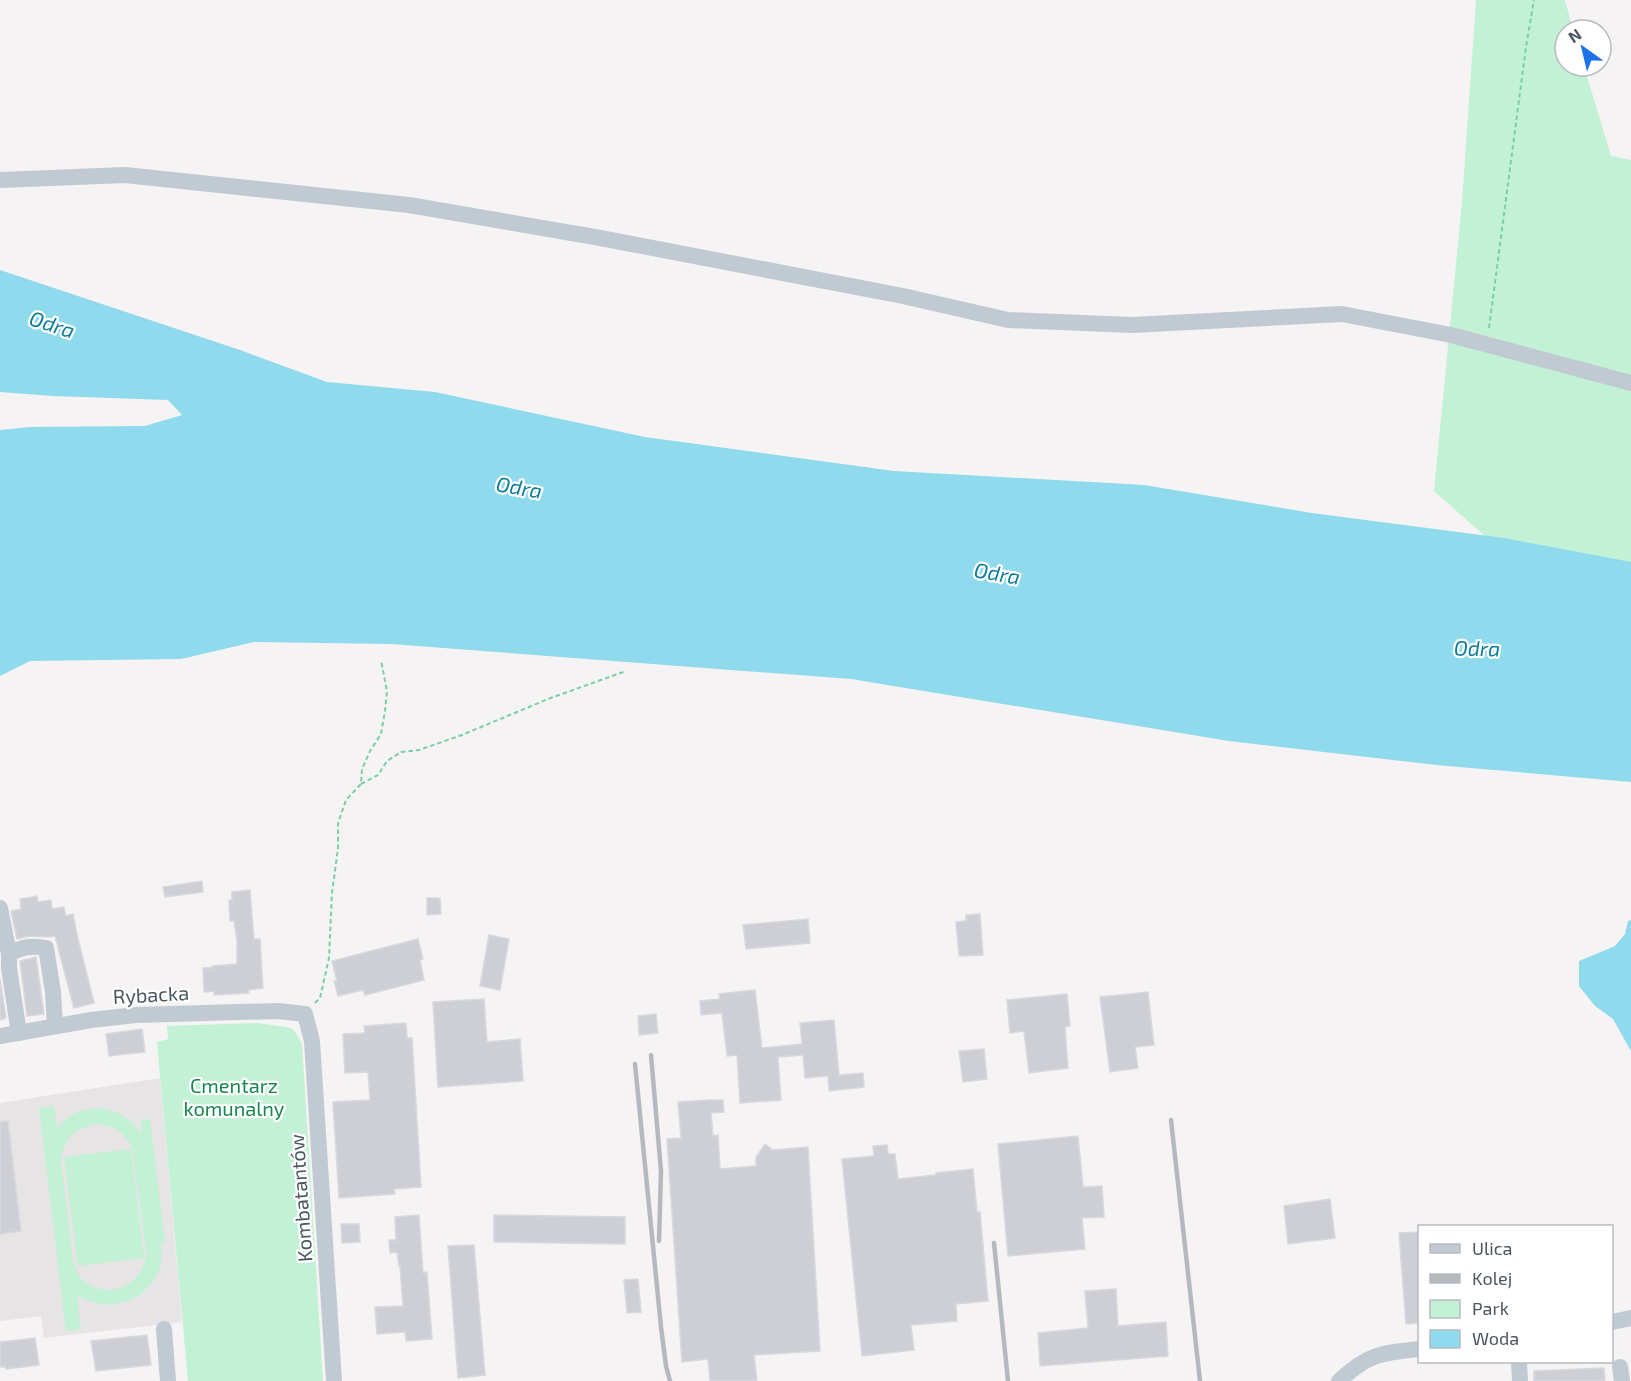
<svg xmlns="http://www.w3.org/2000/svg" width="1631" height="1381" font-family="'Exo 2',sans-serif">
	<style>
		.education { fill: #e6e4e5 }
		.green { fill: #c3f1d5; fill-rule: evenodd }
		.water { fill: #90daee }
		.building { fill: #cdcfd5; stroke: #d7d9de; stroke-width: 1.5 }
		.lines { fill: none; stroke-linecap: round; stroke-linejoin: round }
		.path { stroke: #7ad0a6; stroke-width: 2; stroke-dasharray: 4.5 3; stroke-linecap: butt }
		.minor { stroke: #c1cad2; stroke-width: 16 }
		.rail { stroke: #b5b8bd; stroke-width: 4.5 }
		.labels { text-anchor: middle; stroke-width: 4.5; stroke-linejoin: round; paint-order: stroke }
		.street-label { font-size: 20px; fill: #4a5661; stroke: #fff }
		.park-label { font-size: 20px; fill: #17864f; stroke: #fff }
		.water-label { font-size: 21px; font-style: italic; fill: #0c7c9b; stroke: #fff }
	</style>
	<rect width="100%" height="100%" fill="#f5f3f3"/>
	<path class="education" d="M 160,1078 L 182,1322 L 44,1338 L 41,1316 L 0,1321 L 0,1103 Z"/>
	<g class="green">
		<path d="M 1476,0 L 1565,0 L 1573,30 L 1565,30 L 1565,66 L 1584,66 L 1611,156 L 1631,160 L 1631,583 L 1512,560 L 1434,491 L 1462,202 Z"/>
		<path d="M 257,1023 L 286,1027 L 293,1029 L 302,1043 L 323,1381 L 188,1381 L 157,1042 L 168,1039 L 167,1026 Z"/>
		<path d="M 54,1106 L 57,1128 C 83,1098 121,1104 142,1134 L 141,1120 L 150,1119 L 165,1242 L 161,1243 C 161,1251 162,1258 160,1266 C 150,1302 107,1315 77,1295 L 81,1329 L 66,1331 L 39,1108 ZM 96,1124 C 113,1125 124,1132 132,1147 L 146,1252 C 145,1286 105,1303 81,1278 C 77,1273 75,1267 73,1261 L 61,1161 C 63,1140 74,1128 96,1124 Z"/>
		<path d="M 131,1149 L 144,1258 L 78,1266 L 64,1157 Z"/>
	</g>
	<g class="water">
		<path d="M 0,270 L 240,350 L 327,382 L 435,392 L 645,437 L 894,471 L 1144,485 L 1312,513 L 1504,538 L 1631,562 L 1631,782 L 1436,765 L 1229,741 L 851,679 L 391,644 L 254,642 L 181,659 L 30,661 L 0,676 L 0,430 L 30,427 L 145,426 L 182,415 L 168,400 L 53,396 L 0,392 Z"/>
		<path d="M 1631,920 L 1631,1051 L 1613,1019 L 1595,1006 L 1579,986 L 1579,961 L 1615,946 L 1625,934 L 1628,921 Z"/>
	</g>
	<g class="building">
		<path d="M 202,881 L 203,892 L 165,897 L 163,887 Z"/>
		<path d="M 250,890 L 254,939 L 260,939 L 263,988 L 248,990 L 249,993 L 214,995 L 214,991 L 204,992 L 203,968 L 212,968 L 212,966 L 237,964 L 237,940 L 234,921 L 230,921 L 229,900 L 232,900 L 232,892 Z"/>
		<path d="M 37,896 L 38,902 L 51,900 L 52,909 L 64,907 L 66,916 L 73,914 L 78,939 L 94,1003 L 74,1008 L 55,936 L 47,937 L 30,936 L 17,939 L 11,911 L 21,909 L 20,899 Z"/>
		<path d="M 427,898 L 440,898 L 441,914 L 427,915 Z"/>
		<path d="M 980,914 L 983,955 L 959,956 L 956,922 L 966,921 L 966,915 Z"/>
		<path d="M 808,919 L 810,943 L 746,949 L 743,925 Z"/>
		<path d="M 489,935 L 509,939 L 500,990 L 480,986 Z"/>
		<path d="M 418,939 L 423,959 L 420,960 L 424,980 L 365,995 L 363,990 L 338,996 L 334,981 L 337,981 L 332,961 Z"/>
		<path d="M 36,957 L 44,1014 L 27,1016 L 20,961 Z"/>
		<path d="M 0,979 L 6,1018 L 0,1020 Z"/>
		<path d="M 755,990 L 762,1048 L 802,1044 L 800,1023 L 834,1020 L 839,1075 L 863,1073 L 864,1087 L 829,1091 L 828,1076 L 805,1078 L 803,1055 L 778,1057 L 781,1100 L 740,1103 L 737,1055 L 727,1056 L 722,1013 L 701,1015 L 700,1001 L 720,999 L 719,994 Z"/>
		<path d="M 1148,992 L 1154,1045 L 1135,1047 L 1138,1068 L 1110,1072 L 1100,997 Z"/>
		<path d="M 1067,994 L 1070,1026 L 1065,1027 L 1068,1068 L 1029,1073 L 1024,1031 L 1010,1033 L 1007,1000 Z"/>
		<path d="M 484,999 L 487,1042 L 520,1039 L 523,1081 L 438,1087 L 433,1002 Z"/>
		<path d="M 656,1014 L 658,1033 L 639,1035 L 638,1016 Z"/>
		<path d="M 406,1023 L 407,1038 L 412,1038 L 421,1187 L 394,1189 L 395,1194 L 339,1198 L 333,1102 L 370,1100 L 368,1072 L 345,1073 L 343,1034 L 365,1033 L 364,1026 Z"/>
		<path d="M 142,1029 L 145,1052 L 109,1056 L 106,1034 Z"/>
		<path d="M 984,1049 L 987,1079 L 963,1082 L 959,1051 Z"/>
		<path d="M 710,1100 L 723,1100 L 724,1112 L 711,1113 L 713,1136 L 718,1135 L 720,1169 L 756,1166 L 756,1157 L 765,1144 L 773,1150 L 808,1147 L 820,1351 L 754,1355 L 757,1381 L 710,1381 L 708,1359 L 682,1362 L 667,1139 L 681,1138 L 678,1102 Z"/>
		<path d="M 8,1121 L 21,1231 L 0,1234 L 0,1122 Z"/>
		<path d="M 1078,1136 L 1083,1187 L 1102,1186 L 1104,1217 L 1082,1218 L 1085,1249 L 1008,1256 L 998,1144 Z"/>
		<path d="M 887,1145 L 888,1154 L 895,1154 L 898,1179 L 936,1175 L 936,1173 L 973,1169 L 977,1212 L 980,1212 L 988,1301 L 956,1304 L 957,1321 L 911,1325 L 914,1350 L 862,1356 L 842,1159 L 874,1156 L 873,1146 Z"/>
		<path d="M 1330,1199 L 1335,1238 L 1288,1244 L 1284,1206 Z"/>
		<path d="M 419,1215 L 423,1273 L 427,1272 L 432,1339 L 406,1341 L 405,1332 L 377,1334 L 375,1307 L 403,1306 L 400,1266 L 399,1266 L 397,1252 L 390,1253 L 389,1240 L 396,1240 L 395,1217 Z"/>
		<path d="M 494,1215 L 625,1217 L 625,1244 L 494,1242 Z"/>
		<path d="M 341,1224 L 359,1224 L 360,1242 L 342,1243 Z"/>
		<path d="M 1419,1232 L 1419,1323 L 1406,1324 L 1399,1233 Z"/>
		<path d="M 474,1245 L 485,1375 L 458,1378 L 448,1246 Z"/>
		<path d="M 638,1279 L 641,1312 L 627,1313 L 624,1280 Z"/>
		<path d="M 1116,1289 L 1118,1326 L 1166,1322 L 1168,1356 L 1040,1366 L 1038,1333 L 1088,1328 L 1085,1291 Z"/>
		<path d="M 147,1335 L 151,1365 L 96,1371 L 91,1341 Z"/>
		<path d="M 35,1338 L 39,1365 L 6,1369 L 5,1367 L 0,1367 L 0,1342 Z"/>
		<path d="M 1604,1368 L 1605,1381 L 1534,1381 L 1534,1371 Z"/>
	</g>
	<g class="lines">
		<g class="path">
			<path d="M 1489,328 L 1526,47 L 1534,0"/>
			<path d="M 361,784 L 378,775 L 387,761 L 401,752 L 419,750 L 462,735 L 548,699 L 626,671"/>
			<path d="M 315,1003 L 320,998 L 329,958 L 332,893 L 338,848 L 338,823 L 346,800 L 361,784 L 362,769 L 370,751 L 381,734 L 385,711 L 387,691 L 381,660"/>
		</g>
		<g class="minor">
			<path d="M 0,180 L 125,175 L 409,205 L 595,237 L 903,296 L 1008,320 L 1132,325 L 1342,314 L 1451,335 L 1631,383"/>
			<path d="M 0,908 L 9,954"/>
			<path d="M 19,1033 L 9,968 L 9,954 C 22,947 32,945 46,948 L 53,992 L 55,1026"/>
			<path d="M 0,1036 L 91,1020 L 136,1015 L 278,1011 L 305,1014 L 312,1041 L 334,1381"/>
			<path d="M 1612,1322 L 1631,1318"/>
			<path d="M 164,1329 L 168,1381"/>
			<path d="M 1519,1362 L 1520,1381"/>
			<path d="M 1620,1367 L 1622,1381"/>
			<path d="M 1339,1381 C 1368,1354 1381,1353 1420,1349"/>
		</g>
		<g class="rail">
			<path d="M 651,1055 L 661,1171 L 659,1241"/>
			<path d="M 635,1064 L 661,1327 L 666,1366 L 670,1381"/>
			<path d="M 1171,1120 L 1200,1381"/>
			<path d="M 994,1243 L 1008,1381"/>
		</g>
	</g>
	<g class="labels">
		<g class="street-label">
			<text transform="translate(151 995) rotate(-3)" y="7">Rybacka</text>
			<text transform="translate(301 1198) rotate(-94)" y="7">Kombatantów</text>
		</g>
		<g class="park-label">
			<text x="234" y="1093">Cmentarz<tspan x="234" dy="23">komunalny</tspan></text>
		</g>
		<g class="water-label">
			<text transform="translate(52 325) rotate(18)" y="7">Odra</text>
			<text transform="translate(519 488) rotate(10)" y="7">Odra</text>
			<text transform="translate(997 574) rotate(10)" y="7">Odra</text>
			<text transform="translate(1477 649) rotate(1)" y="7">Odra</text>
		</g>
	</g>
	<rect x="1418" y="1225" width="195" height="138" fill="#ffffff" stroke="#b7bbc0" stroke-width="1.5"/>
	<rect x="1430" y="1244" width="30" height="9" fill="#c1cad2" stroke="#b7bbc0" stroke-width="1.5"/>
	<text x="1472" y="1255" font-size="18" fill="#4a5661">Ulica</text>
	<rect x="1430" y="1274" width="30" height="9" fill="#b5b8bd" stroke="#b7bbc0" stroke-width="1.5"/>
	<text x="1472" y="1285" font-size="18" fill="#4a5661">Kolej</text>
	<rect x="1430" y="1300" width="30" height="18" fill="#c3f1d5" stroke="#b7bbc0" stroke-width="1.5"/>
	<text x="1472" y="1315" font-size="18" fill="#4a5661">Park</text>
	<rect x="1430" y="1330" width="30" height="18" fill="#90daee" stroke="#b7bbc0" stroke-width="1.5"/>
	<text x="1472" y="1345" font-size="18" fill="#4a5661">Woda</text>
	<g transform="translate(1583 48) rotate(326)"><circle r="28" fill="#ffffff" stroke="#b7bbc0" stroke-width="1.5"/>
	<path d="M0-4.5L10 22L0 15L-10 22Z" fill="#1a73e8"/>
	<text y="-9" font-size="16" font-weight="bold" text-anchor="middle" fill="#4a5661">N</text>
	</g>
</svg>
